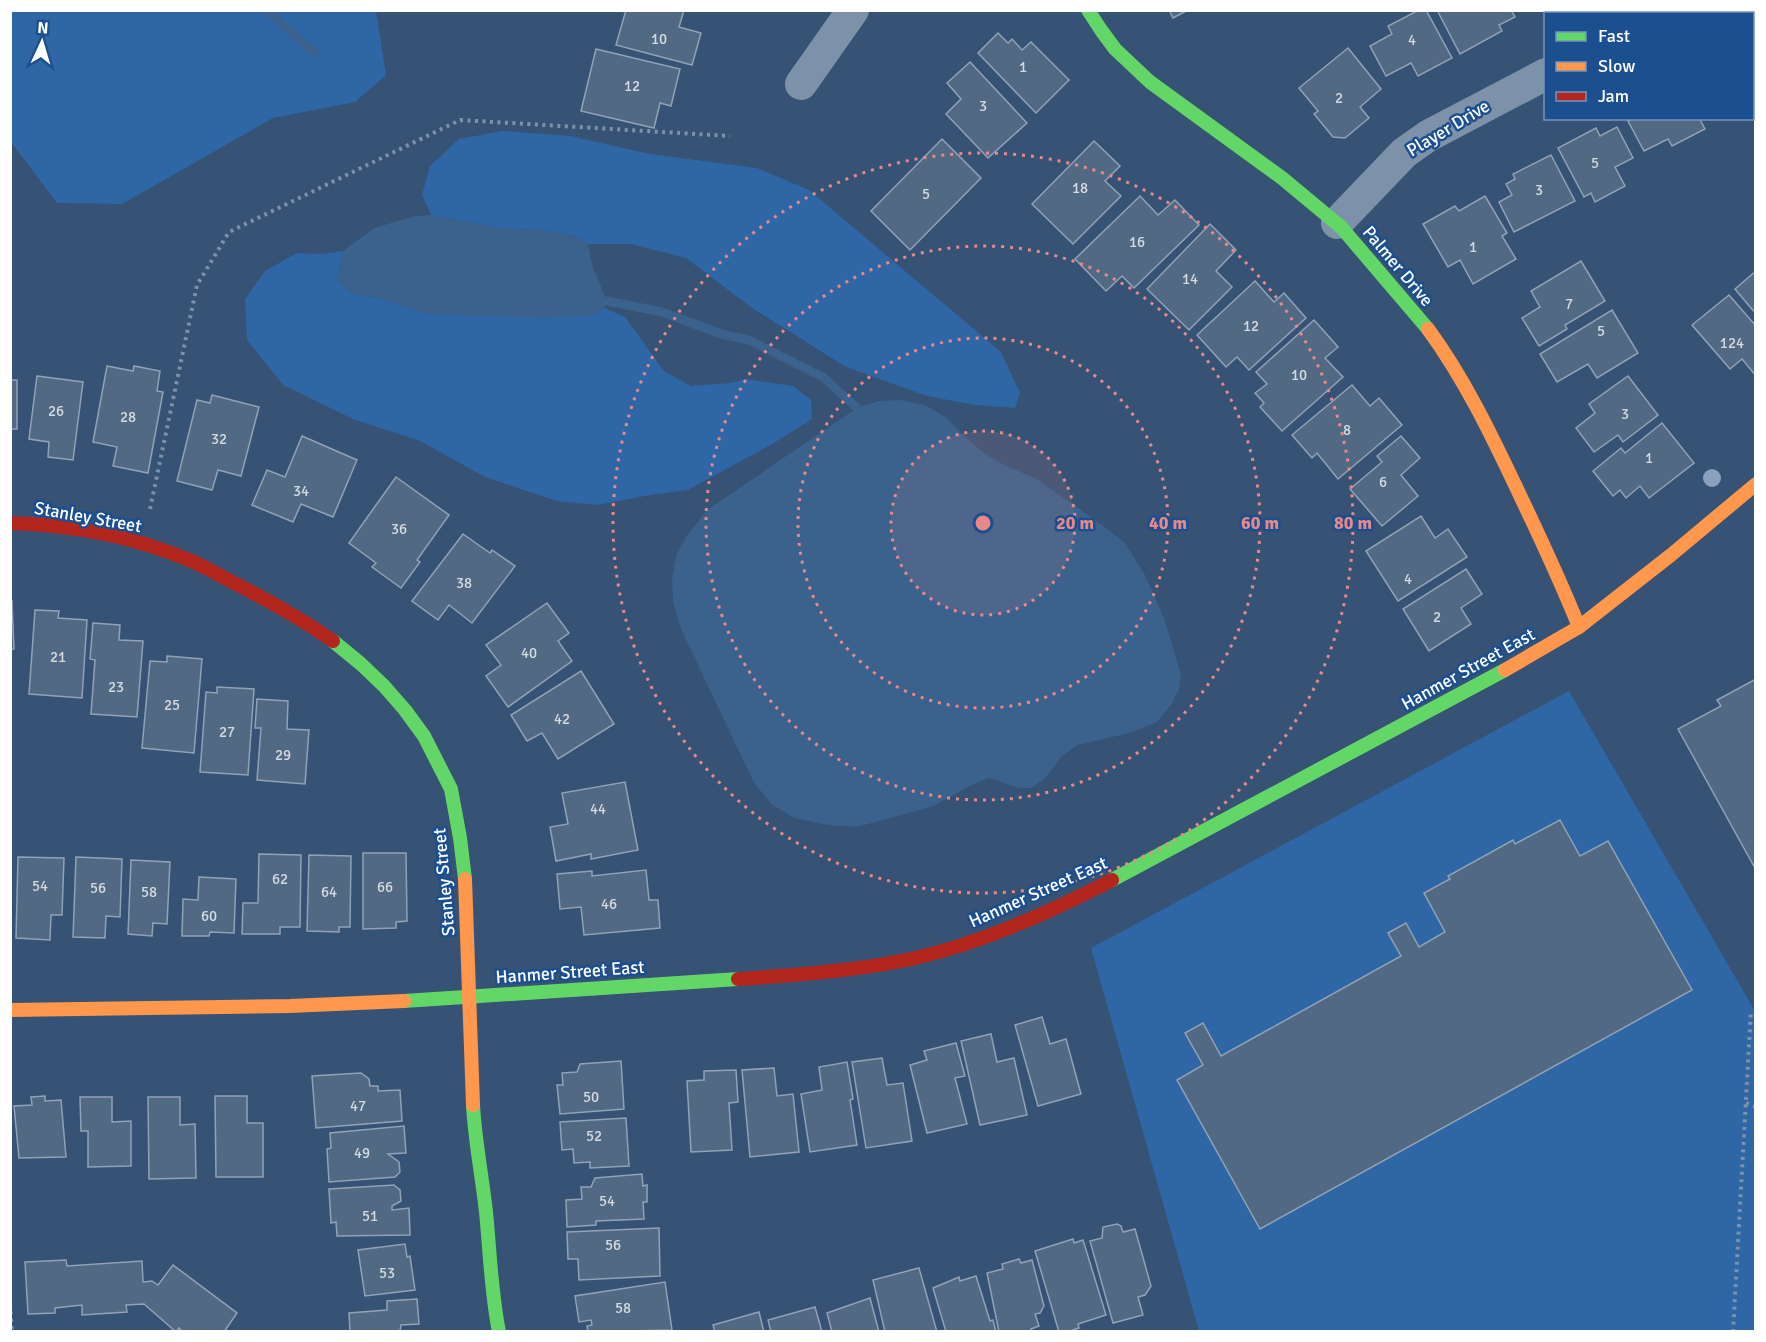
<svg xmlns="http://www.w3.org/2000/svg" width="1766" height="1342" font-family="Signika,sans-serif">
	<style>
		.green { fill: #2f66a5 }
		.water { fill: #3b618d }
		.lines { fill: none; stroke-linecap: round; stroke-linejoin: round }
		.stream { stroke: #3b618d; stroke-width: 9 }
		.building { fill: #526984; stroke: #92a2b6; stroke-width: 1.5 }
		.path { stroke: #7d92a8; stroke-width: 4; stroke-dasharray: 3 4.5; stroke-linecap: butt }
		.street { stroke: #7d92a8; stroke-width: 32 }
		.fast { stroke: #63d668; stroke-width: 14 }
		.slow { stroke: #ff974d; stroke-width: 14 }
		.jam { stroke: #b3261e; stroke-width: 14 }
		.tree { fill: #8aa2be }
		.ring { fill: none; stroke: #e88989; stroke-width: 3; stroke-dasharray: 3 6 }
		.labels { text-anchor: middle; stroke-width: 5; stroke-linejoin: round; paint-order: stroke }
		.number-label { font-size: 15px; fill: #d4dae0 }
		.street-label { font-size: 18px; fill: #fff; stroke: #1b4f8f }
		.centre { fill: #e88989; stroke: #1b4f8f; stroke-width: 3 }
		.ring-label { font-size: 18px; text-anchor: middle; font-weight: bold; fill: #e88989; stroke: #1b4f8f; stroke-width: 5; stroke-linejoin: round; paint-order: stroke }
	</style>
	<rect width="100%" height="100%" fill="#365274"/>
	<g class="green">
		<path d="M 11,10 L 376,11 L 386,75 L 355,102 L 273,118 L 122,204 L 57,203 L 11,142 Z"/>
		<path d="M 502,131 L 570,136 L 650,154 L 757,168 L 809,190 L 1001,352 L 1020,393 L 1015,408 L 975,405 L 927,396 L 846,367 L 752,308 L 686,258 L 631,244 L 588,244 L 576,236 L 538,230 L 500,228 L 431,215 L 422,195 L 430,166 L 459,139 Z"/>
		<path d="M 343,251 L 337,280 L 351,293 L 380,298 L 427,314 L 592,315 L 604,308 L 625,317 L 664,371 L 691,386 L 731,383 L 745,379 L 793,386 L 811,400 L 812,419 L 774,443 L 688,490 L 650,495 L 597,505 L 557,501 L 485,477 L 420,441 L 353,419 L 283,385 L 247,340 L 245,299 L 265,271 L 297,253 L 320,254 Z"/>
		<path d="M 1569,691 L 1755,1011 L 1755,1331 L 1199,1331 L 1091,948 Z"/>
	</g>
	<g class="water">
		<path d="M 431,215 L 500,228 L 538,230 L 576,236 L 588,244 L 593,268 L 607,301 L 604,308 L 592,315 L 548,318 L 427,314 L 380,298 L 351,293 L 337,280 L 343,251 L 374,228 L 415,216 Z"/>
		<path d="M 900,400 L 925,405 L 947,418 L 966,438 L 985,454 L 1006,466 L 1035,478 L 1101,524 L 1124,542 L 1145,575 L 1164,618 L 1181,674 L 1179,689 L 1171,705 L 1157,722 L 1130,733 L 1077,745 L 1061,757 L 1046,778 L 1031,788 L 1019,788 L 989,778 L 974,784 L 931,807 L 857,827 L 828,825 L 794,818 L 771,804 L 753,781 L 681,629 L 673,602 L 672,579 L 676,556 L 686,537 L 707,510 L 857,408 L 879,401 Z"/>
	</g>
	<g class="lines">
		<g class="stream">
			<path d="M 267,10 L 315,53"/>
			<path d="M 607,301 L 662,312 L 721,334 L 749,340 L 823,377 L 857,408"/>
		</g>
	</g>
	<g class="building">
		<path d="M 626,10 L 684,10 L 679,27 L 701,33 L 692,65 L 616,45 Z"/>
		<path d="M 1169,10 L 1188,10 L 1173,18 Z"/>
		<path d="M 1419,10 L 1426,10 L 1452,58 L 1418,76 L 1411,63 L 1386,76 L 1370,46 L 1392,34 L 1388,26 Z"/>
		<path d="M 1437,10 L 1511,10 L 1515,17 L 1499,25 L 1502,31 L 1460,54 Z"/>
		<path d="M 998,33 L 1008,43 L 1012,39 L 1022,50 L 1031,42 L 1069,80 L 1036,113 L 978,53 Z"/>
		<path d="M 1348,48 L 1381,89 L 1360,107 L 1369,118 L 1345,138 L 1333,137 L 1314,114 L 1318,111 L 1299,88 Z"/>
		<path d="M 596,49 L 680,69 L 671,106 L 660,103 L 654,128 L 581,111 Z"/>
		<path d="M 970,62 L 1027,123 L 988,158 L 946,114 L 961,99 L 947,83 Z"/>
		<path d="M 1756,65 L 1756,100 L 1752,101 L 1752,66 Z"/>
		<path d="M 1633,118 L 1699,118 L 1705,129 L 1672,146 L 1668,139 L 1644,151 L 1628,121 Z"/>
		<path d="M 1617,127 L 1633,158 L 1615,167 L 1625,186 L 1595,202 L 1591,193 L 1584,197 L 1558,148 L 1596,128 L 1600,136 Z"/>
		<path d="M 942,139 L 981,178 L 910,250 L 871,211 Z"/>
		<path d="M 1094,141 L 1120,166 L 1105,181 L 1121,196 L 1073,244 L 1032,204 Z"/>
		<path d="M 1551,155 L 1575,201 L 1514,232 L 1499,202 L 1512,195 L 1506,184 L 1515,179 L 1513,174 Z"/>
		<path d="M 1140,196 L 1158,215 L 1175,200 L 1199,225 L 1134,288 L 1122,276 L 1106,291 L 1075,259 Z"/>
		<path d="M 1485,196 L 1507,233 L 1502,236 L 1516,259 L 1473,284 L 1460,260 L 1448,267 L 1423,224 L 1455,206 L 1459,211 Z"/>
		<path d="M 1210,224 L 1236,250 L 1216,271 L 1232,287 L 1189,330 L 1147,289 Z"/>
		<path d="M 1581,261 L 1605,301 L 1565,325 L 1567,329 L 1539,346 L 1522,318 L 1540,307 L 1531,291 Z"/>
		<path d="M 1756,271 L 1756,314 L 1735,289 Z"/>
		<path d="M 1255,281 L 1274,302 L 1284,293 L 1306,318 L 1249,370 L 1237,357 L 1226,367 L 1197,335 Z"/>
		<path d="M 1729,295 L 1756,326 L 1756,376 L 1742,359 L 1730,369 L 1692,325 Z"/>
		<path d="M 1612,310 L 1638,353 L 1597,378 L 1588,364 L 1557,382 L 1540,354 Z"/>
		<path d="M 1314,320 L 1338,347 L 1325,358 L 1343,377 L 1282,431 L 1260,407 L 1264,403 L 1255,393 L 1267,384 L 1256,372 Z"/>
		<path d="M 107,366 L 133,371 L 134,366 L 160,371 L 157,391 L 163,392 L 148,473 L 113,466 L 117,447 L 93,442 Z"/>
		<path d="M 37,376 L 83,382 L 73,460 L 48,457 L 49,442 L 29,439 Z"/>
		<path d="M 1628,376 L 1658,415 L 1623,442 L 1618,435 L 1594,452 L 1576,428 L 1595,413 L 1589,404 Z"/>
		<rect x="10" y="380" width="7" height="49"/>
		<path d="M 1352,385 L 1370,406 L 1379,398 L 1402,425 L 1338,479 L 1317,453 L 1312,458 L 1292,435 Z"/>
		<path d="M 212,395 L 259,407 L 241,476 L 218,470 L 212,490 L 177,481 L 197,400 L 210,403 Z"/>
		<path d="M 1662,423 L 1694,463 L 1649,498 L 1640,486 L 1626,498 L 1620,490 L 1613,496 L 1593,471 L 1621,448 L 1625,453 Z"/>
		<path d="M 302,436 L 357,460 L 333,517 L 301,504 L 293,522 L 252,505 L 267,470 L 285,477 Z"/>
		<path d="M 1401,436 L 1420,458 L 1401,475 L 1418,496 L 1382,526 L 1350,489 L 1382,462 L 1377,456 Z"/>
		<path d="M 396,477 L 449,515 L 417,560 L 420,562 L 401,588 L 372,567 L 376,563 L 349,543 Z"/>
		<path d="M 1421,516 L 1435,538 L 1448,529 L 1467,557 L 1398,601 L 1366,551 Z"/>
		<path d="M 463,534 L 490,553 L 492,550 L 515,566 L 472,623 L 449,605 L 438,620 L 412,601 Z"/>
		<path d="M 1466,569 L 1482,594 L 1461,608 L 1471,624 L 1429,651 L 1403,609 Z"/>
		<path d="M 10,601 L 12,601 L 14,649 L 10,650 Z"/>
		<path d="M 547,603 L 569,633 L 558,641 L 572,661 L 508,707 L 486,676 L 501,665 L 486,645 Z"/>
		<path d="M 35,610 L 59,611 L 58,618 L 87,620 L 82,698 L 29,694 Z"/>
		<path d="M 93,623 L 120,625 L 119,640 L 143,641 L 137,717 L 91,714 L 95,660 L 90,659 Z"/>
		<path d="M 167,656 L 202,659 L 194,753 L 142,748 L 150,661 L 167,662 Z"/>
		<path d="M 581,671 L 614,724 L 558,759 L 542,733 L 527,741 L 511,715 Z"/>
		<path d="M 1756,679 L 1756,870 L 1678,729 L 1721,706 L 1717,700 Z"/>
		<path d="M 217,687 L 254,689 L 248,775 L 200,772 L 206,692 L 217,693 Z"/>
		<path d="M 257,699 L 288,701 L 287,729 L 309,730 L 305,784 L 257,780 L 261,728 L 255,728 Z"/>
		<path d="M 625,782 L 638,850 L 591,859 L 591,854 L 556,861 L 550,827 L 568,824 L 562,793 Z"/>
		<path d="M 1560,820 L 1580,856 L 1608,841 L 1692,990 L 1260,1229 L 1177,1080 L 1203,1065 L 1185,1033 L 1203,1023 L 1221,1056 L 1401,956 L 1388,933 L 1406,923 L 1419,947 L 1445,932 L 1424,893 L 1450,879 L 1448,876 L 1513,840 L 1515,844 Z"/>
		<path d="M 363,853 L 406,853 L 407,921 L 396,922 L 396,928 L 363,929 Z"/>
		<path d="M 259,854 L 301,855 L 300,927 L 280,927 L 280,934 L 242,934 L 243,903 L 258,903 Z"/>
		<path d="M 309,855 L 351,856 L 350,927 L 339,927 L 339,932 L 307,931 Z"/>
		<path d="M 18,857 L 64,858 L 62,915 L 51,915 L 50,940 L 16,938 Z"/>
		<path d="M 76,857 L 122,859 L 120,917 L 106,916 L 105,938 L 73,937 Z"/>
		<path d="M 131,860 L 170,862 L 167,924 L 153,923 L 152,936 L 128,934 Z"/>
		<path d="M 646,870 L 649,900 L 658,900 L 660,928 L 584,935 L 581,907 L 560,909 L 557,874 L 592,871 L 592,876 Z"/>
		<path d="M 199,877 L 236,879 L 234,933 L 210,932 L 209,936 L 182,936 L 183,899 L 198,900 Z"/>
		<path d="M 1042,1017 L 1050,1044 L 1066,1039 L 1081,1094 L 1038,1106 L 1015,1025 Z"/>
		<path d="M 991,1034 L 997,1062 L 1014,1058 L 1027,1115 L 980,1125 L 961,1041 Z"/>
		<path d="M 956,1043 L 965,1076 L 955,1078 L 967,1124 L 927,1133 L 910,1065 L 927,1060 L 924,1051 Z"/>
		<path d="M 882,1058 L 887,1085 L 903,1083 L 912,1141 L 866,1148 L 852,1062 Z"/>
		<path d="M 621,1061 L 624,1109 L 560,1114 L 557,1085 L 563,1085 L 562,1073 L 577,1072 L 580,1064 Z"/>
		<path d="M 847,1062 L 853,1099 L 850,1100 L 857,1145 L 810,1152 L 801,1094 L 822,1090 L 819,1067 Z"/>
		<path d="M 774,1068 L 777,1096 L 793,1094 L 799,1152 L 750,1157 L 742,1070 Z"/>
		<path d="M 736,1070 L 738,1102 L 729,1103 L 732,1150 L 691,1152 L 687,1081 L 704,1080 L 704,1071 Z"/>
		<path d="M 361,1073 L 369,1079 L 370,1086 L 378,1086 L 378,1091 L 400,1090 L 402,1121 L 316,1128 L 312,1076 Z"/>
		<path d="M 45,1096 L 45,1101 L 61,1100 L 66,1157 L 19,1158 L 14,1106 L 32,1105 L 31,1097 Z"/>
		<path d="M 215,1096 L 247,1096 L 247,1123 L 263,1123 L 263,1177 L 216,1177 Z"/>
		<path d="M 80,1097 L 112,1097 L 112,1122 L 131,1121 L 131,1166 L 88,1167 L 88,1131 L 81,1131 Z"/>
		<path d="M 148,1097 L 180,1097 L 180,1125 L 195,1124 L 196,1178 L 149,1179 Z"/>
		<path d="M 626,1118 L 629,1166 L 590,1168 L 590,1162 L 574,1163 L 573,1149 L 562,1150 L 560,1122 Z"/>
		<path d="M 404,1126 L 406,1153 L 388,1154 L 399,1162 L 400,1172 L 395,1177 L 329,1182 L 327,1149 L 331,1148 L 330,1133 Z"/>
		<path d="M 642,1174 L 643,1186 L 647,1185 L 647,1202 L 643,1202 L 644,1219 L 596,1221 L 596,1225 L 567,1227 L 566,1200 L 582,1199 L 581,1187 L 591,1187 L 595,1178 Z"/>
		<path d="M 394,1185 L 400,1190 L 401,1201 L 392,1206 L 392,1210 L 409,1208 L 410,1235 L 337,1236 L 336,1222 L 331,1223 L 329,1189 Z"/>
		<path d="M 1117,1224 L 1121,1226 L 1123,1232 L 1135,1229 L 1151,1286 L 1145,1295 L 1138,1297 L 1143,1315 L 1113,1323 L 1090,1241 L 1102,1238 L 1103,1227 Z"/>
		<path d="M 659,1228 L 660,1276 L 579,1280 L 578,1259 L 568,1259 L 567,1232 Z"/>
		<path d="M 1073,1239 L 1074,1243 L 1083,1240 L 1106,1315 L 1078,1324 L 1079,1328 L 1067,1332 L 1059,1332 L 1035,1251 Z"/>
		<path d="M 405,1244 L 407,1257 L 410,1256 L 415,1290 L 365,1296 L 358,1250 Z"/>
		<path d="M 1019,1259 L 1021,1263 L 1032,1260 L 1044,1306 L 1040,1313 L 1035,1314 L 1039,1326 L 1031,1329 L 1032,1332 L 999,1332 L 987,1273 L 1003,1269 L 1002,1264 Z"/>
		<path d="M 66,1260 L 67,1266 L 142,1261 L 143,1282 L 152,1281 L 158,1285 L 173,1265 L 237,1313 L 224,1332 L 183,1332 L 179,1328 L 176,1332 L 144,1304 L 126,1305 L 127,1312 L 82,1315 L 82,1305 L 55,1308 L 55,1313 L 28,1314 L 25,1262 Z"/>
		<path d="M 919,1268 L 937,1332 L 885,1332 L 873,1280 Z"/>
		<path d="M 976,1276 L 990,1321 L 993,1320 L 996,1332 L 946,1332 L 933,1288 L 959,1277 L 960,1281 Z"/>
		<path d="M 665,1282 L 672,1330 L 588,1332 L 587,1326 L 592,1325 L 591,1320 L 579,1322 L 575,1296 Z"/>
		<path d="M 870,1298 L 879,1332 L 832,1332 L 827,1313 Z"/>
		<path d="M 417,1299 L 419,1324 L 401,1325 L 400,1332 L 350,1332 L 349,1313 L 387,1310 L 387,1301 Z"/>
		<path d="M 815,1307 L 822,1332 L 771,1332 L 768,1320 Z"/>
		<path d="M 759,1312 L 764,1332 L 715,1332 L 713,1325 Z"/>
	</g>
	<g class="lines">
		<g class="path">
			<path d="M 150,509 L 197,285 L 229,232 L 460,120 L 730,136"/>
			<path d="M 1746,1103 L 1756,1107"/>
			<path d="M 10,1304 L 12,1332"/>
			<path d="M 1733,1332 L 1751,1010"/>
		</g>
		<g class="street">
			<path d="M 1660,14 L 1665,10"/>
			<path d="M 801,84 L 853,10"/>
			<path d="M 1337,223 L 1404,153 L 1428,136 L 1546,74"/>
		</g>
		<g class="fast">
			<path d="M 1088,10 L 1101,30 L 1115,49 L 1150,82 L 1282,178 L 1341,227 L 1428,329"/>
			<path d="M 333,641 L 361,664 L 384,686 L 405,710 L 424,736 L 451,789 L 460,838 L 465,879"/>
			<path d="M 1112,880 L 1505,670"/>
			<path d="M 404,1001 L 738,979"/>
			<path d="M 473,1105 C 475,1141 482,1176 486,1212 C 490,1252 491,1292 499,1332"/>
		</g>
		<g class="slow">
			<path d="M 1428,329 C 1464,378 1491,434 1517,489 C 1539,535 1560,580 1579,627"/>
			<path d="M 1505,670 L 1579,627 L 1671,555 L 1756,484"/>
			<path d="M 465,879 L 473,1105"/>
			<path d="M 10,1010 L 290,1006 L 404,1001"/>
		</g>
		<g class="jam">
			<path d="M 10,523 C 72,525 132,536 189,560 C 206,567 222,577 238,585 C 271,602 303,620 333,641"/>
			<path d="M 738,979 C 796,975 854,971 911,959 C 982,943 1048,913 1112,880"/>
		</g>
	</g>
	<circle class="tree" cx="1712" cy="478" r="9"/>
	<circle cx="983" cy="523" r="92" fill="#e88989" fill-opacity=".12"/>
	<g class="ring">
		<circle cx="983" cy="523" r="92"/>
		<circle cx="983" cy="523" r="185"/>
		<circle cx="983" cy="523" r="277"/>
		<circle cx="983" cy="523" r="370"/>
	</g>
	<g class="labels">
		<g class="number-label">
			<text x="659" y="44">10</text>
			<text x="1412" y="45">4</text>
			<text x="1023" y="72">1</text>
			<text x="632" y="91">12</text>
			<text x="1339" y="103">2</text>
			<text x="983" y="111">3</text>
			<text x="1595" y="168">5</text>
			<text x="1080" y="193">18</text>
			<text x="1539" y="195">3</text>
			<text x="926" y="199">5</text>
			<text x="1137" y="247">16</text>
			<text x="1473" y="252">1</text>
			<text x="1190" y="284">14</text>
			<text x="1569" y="309">7</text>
			<text x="1251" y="331">12</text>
			<text x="1601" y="336">5</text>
			<text x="1732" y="348">124</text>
			<text x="1299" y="380">10</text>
			<text x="56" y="416">26</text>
			<text x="1625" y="419">3</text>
			<text x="128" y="422">28</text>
			<text x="1347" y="435">8</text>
			<text x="219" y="444">32</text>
			<text x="1649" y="463">1</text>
			<text x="1383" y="487">6</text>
			<text x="301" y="496">34</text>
			<text x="399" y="534">36</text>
			<text x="1408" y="584">4</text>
			<text x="464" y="588">38</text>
			<text x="1437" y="622">2</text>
			<text x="529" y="658">40</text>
			<text x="58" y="662">21</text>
			<text x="116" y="692">23</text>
			<text x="172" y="710">25</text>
			<text x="562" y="724">42</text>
			<text x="227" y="737">27</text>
			<text x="283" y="760">29</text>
			<text x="598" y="814">44</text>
			<text x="280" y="884">62</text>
			<text x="40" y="891">54</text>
			<text x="385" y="892">66</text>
			<text x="98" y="893">56</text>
			<text x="149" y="897">58</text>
			<text x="329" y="897">64</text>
			<text x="609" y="909">46</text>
			<text x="209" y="921">60</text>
			<text x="591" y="1102">50</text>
			<text x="358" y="1111">47</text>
			<text x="594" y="1141">52</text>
			<text x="362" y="1158">49</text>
			<text x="607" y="1206">54</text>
			<text x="370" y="1221">51</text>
			<text x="613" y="1250">56</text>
			<text x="387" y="1278">53</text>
			<text x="623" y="1313">58</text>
		</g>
		<g class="street-label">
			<text transform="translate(1448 128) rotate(-31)" y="6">Player Drive</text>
			<text transform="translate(1398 266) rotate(50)" y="6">Palmer Drive</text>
			<text transform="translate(88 517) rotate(10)" y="6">Stanley Street</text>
			<text transform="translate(1468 669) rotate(-29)" y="6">Hanmer Street East</text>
			<text transform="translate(444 882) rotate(-95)" y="6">Stanley Street</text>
			<text transform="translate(1038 892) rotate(-24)" y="6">Hanmer Street East</text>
			<text transform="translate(570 972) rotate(-4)" y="6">Hanmer Street East</text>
		</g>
	</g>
	<circle cx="983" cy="523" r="9" class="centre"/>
	<g class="ring-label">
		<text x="1075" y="529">20 m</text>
		<text x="1168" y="529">40 m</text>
		<text x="1260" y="529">60 m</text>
		<text x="1353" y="529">80 m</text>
	</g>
	<rect width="1766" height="1342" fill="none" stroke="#ffffff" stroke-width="24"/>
	<rect x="1544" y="12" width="210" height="108" fill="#1b4f8f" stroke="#7695bc" stroke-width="1.5"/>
	<rect x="1556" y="32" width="30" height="9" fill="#63d668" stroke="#7695bc" stroke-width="1.5"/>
	<text x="1598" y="42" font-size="18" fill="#ffffff">Fast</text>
	<rect x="1556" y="62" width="30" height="9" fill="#ff974d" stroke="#7695bc" stroke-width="1.5"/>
	<text x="1598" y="72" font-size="18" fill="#ffffff">Slow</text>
	<rect x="1556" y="92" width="30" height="9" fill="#b3261e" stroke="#7695bc" stroke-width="1.5"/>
	<text x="1598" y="102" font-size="18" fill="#ffffff">Jam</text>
	<g transform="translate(42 42) rotate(4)" stroke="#1b4f8f" stroke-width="4.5" paint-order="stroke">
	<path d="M0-4.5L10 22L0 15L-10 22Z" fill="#ffffff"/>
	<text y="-9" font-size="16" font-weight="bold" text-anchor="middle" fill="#ffffff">N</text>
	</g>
</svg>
